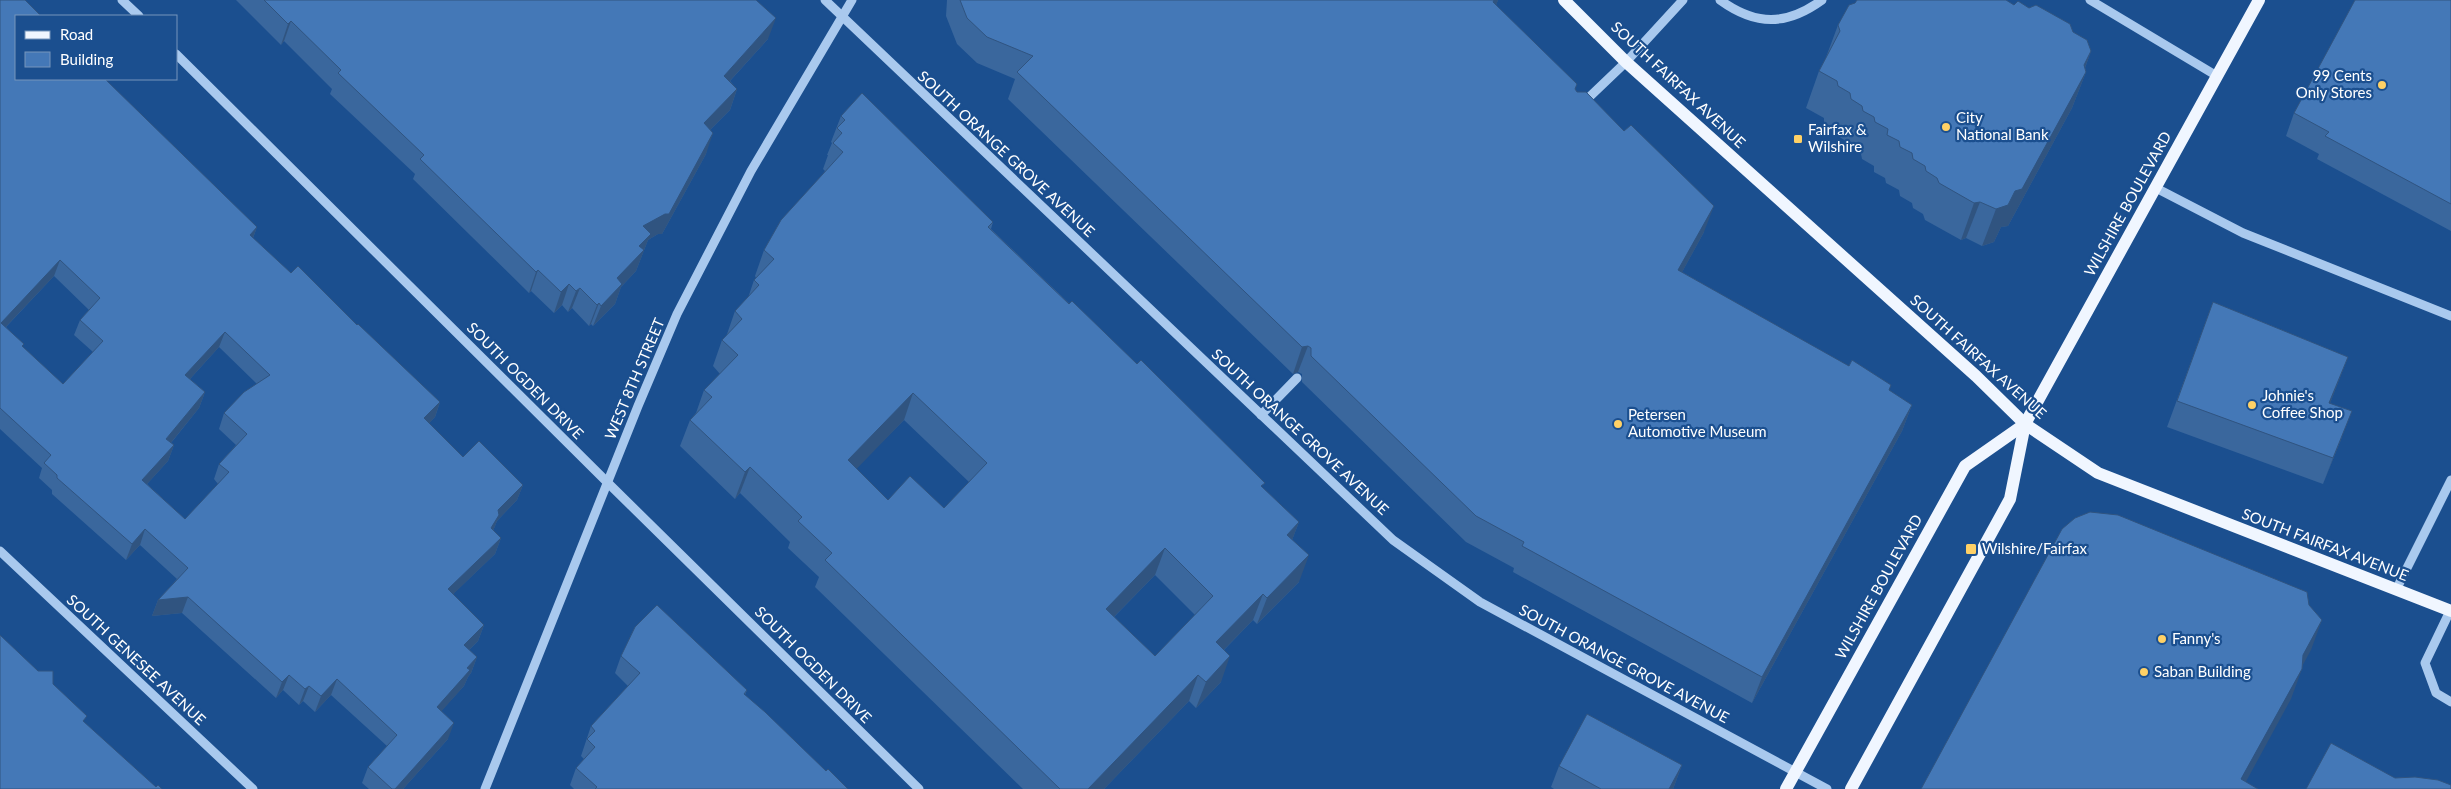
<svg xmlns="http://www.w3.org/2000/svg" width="2451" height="789" font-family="Lato,sans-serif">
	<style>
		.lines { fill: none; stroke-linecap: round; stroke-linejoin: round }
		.minor { stroke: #a9c9ee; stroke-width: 9 }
		.major { stroke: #f0f6ff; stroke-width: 12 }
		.wall { fill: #3a679d; fill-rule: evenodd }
		.shaded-wall { fill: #305480 }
		.building { fill: #4478b7; stroke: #305480; fill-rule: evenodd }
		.poi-dot { fill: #ffd166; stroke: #1b4f8f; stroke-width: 2 }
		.labels { text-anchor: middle; stroke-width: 4.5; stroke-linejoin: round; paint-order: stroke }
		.poi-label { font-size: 15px; fill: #fff; stroke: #1b4f8f; text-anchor: start }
		.street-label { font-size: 15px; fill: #fff; stroke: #1b4f8f }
	</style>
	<rect width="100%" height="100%" fill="#1b4f8f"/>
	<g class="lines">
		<g class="minor">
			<path d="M 122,0 L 139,16"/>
			<path d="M 825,0 L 1393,540 L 1480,602 L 1827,789"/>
			<path d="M 1720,0 C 1756,26 1786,26 1822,0"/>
			<path d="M 2090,0 L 2217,76"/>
			<path d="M 176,54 L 608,483 L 919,789"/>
			<path d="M 1582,104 L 1626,62 L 1683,0"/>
			<path d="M 2156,188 L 2243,233 L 2451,316"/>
			<path d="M 1261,415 L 1297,378"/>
			<path d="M 0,551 L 253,789"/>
			<path d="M 2396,590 L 2451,480"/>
			<path d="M 2450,611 L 2425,663 L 2436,693 L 2451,702"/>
			<path d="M 485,789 L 638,406 L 677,314 L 751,171 L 852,0"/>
		</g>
		<g class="major">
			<path d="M 1564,0 L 1626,62 L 1976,376 L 2025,424 L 2098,473 L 2451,611"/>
			<path d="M 1786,789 L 1965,466 L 2025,424"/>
			<path d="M 1851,789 L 2010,499 L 2025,424 L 2259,0"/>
		</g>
	</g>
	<g class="wall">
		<path d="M 0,0 L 257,227 L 253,238 L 291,273 L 357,325 L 440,402 L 435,417 L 429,423 L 463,457 L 523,485 L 517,500 L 497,521 L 493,531 L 501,538 L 495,554 L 453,594 L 484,625 L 478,641 L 469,650 L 477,657 L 471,673 L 468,677 L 464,686 L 441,711 L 448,739 L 403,789 L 369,789 L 362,783 L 368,767 L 387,746 L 331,695 L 315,712 L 303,701 L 299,705 L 283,690 L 276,698 L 182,613 L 152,616 L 158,600 L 177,579 L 140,545 L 126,560 L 52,494 L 52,490 L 39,478 L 42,468 L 0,429 ZM 54,276 L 89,310 L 80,320 L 74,335 L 93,352 L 63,384 L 23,347 L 6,327 ZM 219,347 L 257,384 L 224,413 L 219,429 L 236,445 L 219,464 L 214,479 L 218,484 L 185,519 L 147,484 L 168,461 L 174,445 L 171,443 L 199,408 L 205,392 L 190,379 Z"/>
		<path d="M 236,0 L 756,0 L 768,39 L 730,81 L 737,89 L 730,110 L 710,130 L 706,154 L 662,234 L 658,234 L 648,240 L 636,271 L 621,287 L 615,304 L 593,326 L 591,324 L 589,326 L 572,308 L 568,312 L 562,305 L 554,313 L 531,291 L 529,293 L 413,179 L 415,174 L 330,94 L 332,89 L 284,41 L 281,45 Z"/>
		<path d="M 947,0 L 1498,0 L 1496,5 L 1575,89 L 1577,92 L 1704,232 L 1682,272 L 1889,391 L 1912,405 L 1902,431 L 1752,703 L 1513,572 L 1514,568 L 1466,542 L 1302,382 L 1302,374 L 1298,372 L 1293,374 L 1008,99 L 1015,79 L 977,63 L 957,44 L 946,16 Z"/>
		<path d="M 2451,0 L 2451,231 L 2317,159 L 2319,154 L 2286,136 L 2294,113 Z"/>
		<path d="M 2014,5 L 2073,32 L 2091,51 L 2085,68 L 2086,72 L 2072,108 L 2008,226 L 2001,227 L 1994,242 L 1982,246 L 1966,238 L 1961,240 L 1925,220 L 1923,214 L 1913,208 L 1912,203 L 1900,196 L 1899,190 L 1886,183 L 1885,178 L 1874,172 L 1874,166 L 1862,159 L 1861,154 L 1850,148 L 1849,143 L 1838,136 L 1837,130 L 1824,123 L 1824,118 L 1806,108 L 1819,71 L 1825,60 L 1838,25 Z"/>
		<path d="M 841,116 L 993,222 L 991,229 L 1299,522 L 1292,540 L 1299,582 L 1257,624 L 1253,620 L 1224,650 L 1221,682 L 1196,708 L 1189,701 L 1104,789 L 1023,789 L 815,587 L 819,577 L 788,548 L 790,542 L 740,493 L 735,499 L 680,446 L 690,420 L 696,413 L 704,390 L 720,374 L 713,366 L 722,340 L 726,337 L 735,311 L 748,298 L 754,280 L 756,278 L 755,276 L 764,250 L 825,171 L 823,169 L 828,155 L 827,155 L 832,143 L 831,142 ZM 904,420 L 969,482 L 944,508 L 888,500 L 856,468 ZM 1155,575 L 1195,615 L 1155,656 L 1114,617 Z"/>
		<path d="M 2213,302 L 2348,357 L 2330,403 L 2342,437 L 2323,484 L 2167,427 Z"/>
		<path d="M 621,656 L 747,690 L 745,695 L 826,771 L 848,789 L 574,789 L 570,785 L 576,768 L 584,759 L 581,756 L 591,726 L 628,686 L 615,673 Z"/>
		<path d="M 1682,765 L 1673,789 L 1554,789 L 1551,787 L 1559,766 Z"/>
	</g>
	<g class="shaded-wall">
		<path d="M 1494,0 L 1498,0 L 1490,21 L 1493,2 Z"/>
		<path d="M 776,18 L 768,39 L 716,96 L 724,76 Z"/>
		<path d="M 291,21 L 284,41 L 281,45 L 288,24 Z"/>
		<path d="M 2091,51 L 2079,84 L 2086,72 L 2072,108 L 2008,226 L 2001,227 L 1994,242 L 1982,246 L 1996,209 L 2015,191 L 2084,65 Z"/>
		<path d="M 737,89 L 730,110 L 696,144 L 704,123 Z"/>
		<path d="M 713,133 L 706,154 L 662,234 L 658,234 L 648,240 L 636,271 L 621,287 L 615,304 L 593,326 L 601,306 L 617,278 L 643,226 Z"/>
		<path d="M 1980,202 L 1966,238 L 1961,240 L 1974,203 Z"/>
		<path d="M 1714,206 L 1704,232 L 1669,296 L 1678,270 Z"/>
		<path d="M 257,227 L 251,243 L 250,235 Z"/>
		<path d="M 60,260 L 54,276 L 0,333 L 1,323 Z"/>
		<path d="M 538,270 L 531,291 L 529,293 L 536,272 Z"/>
		<path d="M 569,284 L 562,305 L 554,313 L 561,292 Z"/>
		<path d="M 580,288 L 572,308 L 568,312 L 576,291 Z"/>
		<path d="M 599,303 L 591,324 L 589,326 L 597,305 Z"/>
		<path d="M 225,332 L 219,347 L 179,391 L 185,375 Z"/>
		<path d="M 1308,346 L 1298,372 L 1293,374 L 1302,347 Z"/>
		<path d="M 2348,357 L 2338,383 L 2320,429 L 2329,403 Z"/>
		<path d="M 205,392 L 199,408 L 161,455 L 166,439 Z"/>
		<path d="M 913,393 L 904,420 L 839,487 L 848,460 Z"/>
		<path d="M 440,402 L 435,417 L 419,434 L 424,418 Z"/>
		<path d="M 1912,405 L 1902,431 L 1752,703 L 1762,677 Z"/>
		<path d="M 2352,411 L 2342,437 L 2323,484 L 2333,458 Z"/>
		<path d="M 174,445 L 168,461 L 137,495 L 142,480 Z"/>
		<path d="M 750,467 L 740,493 L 735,499 L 745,472 Z"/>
		<path d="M 523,485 L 517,500 L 497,521 L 493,531 L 485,544 L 498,510 Z"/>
		<path d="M 1299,522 L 1289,548 L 1287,535 Z"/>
		<path d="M 145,529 L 140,545 L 126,560 L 132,544 Z"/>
		<path d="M 501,538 L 495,554 L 442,605 L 448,589 Z"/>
		<path d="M 1165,548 L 1155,575 L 1096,635 L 1106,609 Z"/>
		<path d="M 1309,555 L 1299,582 L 1257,624 L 1267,598 Z"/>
		<path d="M 1263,594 L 1253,620 L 1206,668 L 1216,642 Z"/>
		<path d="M 188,597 L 182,613 L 152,616 L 158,600 Z"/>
		<path d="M 2322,620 L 2311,650 L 2292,685 L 2303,655 Z"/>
		<path d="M 484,625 L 478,641 L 458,661 L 464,645 Z"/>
		<path d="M 1230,656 L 1221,682 L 1196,708 L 1206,682 Z"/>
		<path d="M 477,657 L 471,673 L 468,677 L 464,686 L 431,723 L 437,707 L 467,668 Z"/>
		<path d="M 2302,669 L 2291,699 L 2242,789 L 2241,779 Z"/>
		<path d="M 289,675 L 283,690 L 276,698 L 282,682 Z"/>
		<path d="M 1198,675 L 1189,701 L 1104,789 L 1088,789 Z"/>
		<path d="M 337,679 L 331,695 L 315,712 L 321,696 Z"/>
		<path d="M 309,686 L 303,701 L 299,705 L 305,689 Z"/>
		<path d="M 454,723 L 448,739 L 403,789 L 395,789 Z"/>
		<path d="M 1682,765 L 1673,789 L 1669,789 Z"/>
	</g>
	<g class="building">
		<path d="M 0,0 L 25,0 L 41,16 L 16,16 L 16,79 L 105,79 L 257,227 L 250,235 L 291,273 L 298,266 L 357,325 L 358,324 L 440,402 L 424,418 L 463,457 L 479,441 L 523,485 L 498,510 L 499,515 L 491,528 L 501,538 L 448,589 L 484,625 L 464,645 L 477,657 L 467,668 L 470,670 L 437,707 L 454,723 L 395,789 L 392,789 L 368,767 L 397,735 L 337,679 L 321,696 L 309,686 L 305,689 L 289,675 L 282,682 L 188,597 L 158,600 L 188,568 L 145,529 L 132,544 L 57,478 L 57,475 L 44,463 L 51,455 L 0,408 ZM 60,260 L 100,298 L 80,320 L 103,341 L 63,384 L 22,346 L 24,344 L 1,323 ZM 225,332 L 270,375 L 244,392 L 224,413 L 247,434 L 219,464 L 229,472 L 185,519 L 142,480 L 174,445 L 166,439 L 205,392 L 185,375 Z"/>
		<path d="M 264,0 L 756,0 L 776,18 L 724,76 L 737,89 L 704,123 L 713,133 L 669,214 L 665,214 L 643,226 L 651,234 L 639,246 L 644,250 L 617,278 L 622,284 L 601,306 L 599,303 L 597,305 L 580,288 L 576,291 L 569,284 L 561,292 L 538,270 L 536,272 L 420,159 L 424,155 L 338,73 L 341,70 L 291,21 L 288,24 Z"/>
		<path d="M 960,0 L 1494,0 L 1493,2 L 1577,84 L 1575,89 L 1577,92 L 1586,92 L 1624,131 L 1631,125 L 1714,206 L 1678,270 L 1849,366 L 1852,360 L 1891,385 L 1889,390 L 1912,405 L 1762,677 L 1522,546 L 1524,542 L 1476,516 L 1311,356 L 1311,348 L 1308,346 L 1302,347 L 1017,72 L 1033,56 L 987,37 L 967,18 Z"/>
		<path d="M 1857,0 L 2006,0 L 2014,5 L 2018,1 L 2029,8 L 2036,5 L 2070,24 L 2073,32 L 2087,40 L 2091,51 L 2084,65 L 2086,72 L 2022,189 L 2015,191 L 2008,205 L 1996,209 L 1980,202 L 1974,203 L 1939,183 L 1937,178 L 1926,171 L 1925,166 L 1913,159 L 1912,153 L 1900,147 L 1899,141 L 1887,135 L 1888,129 L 1875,122 L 1874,117 L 1863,111 L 1862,106 L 1851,99 L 1850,93 L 1838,86 L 1837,81 L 1819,71 L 1840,31 L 1838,25 L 1849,5 L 1855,3 Z"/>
		<path d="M 2355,0 L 2451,0 L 2451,204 L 2325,136 L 2329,132 L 2294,113 Z"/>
		<path d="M 862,93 L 993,222 L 988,227 L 1069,304 L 1072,301 L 1137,364 L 1141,360 L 1265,483 L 1261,486 L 1299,522 L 1287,535 L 1309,555 L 1267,598 L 1263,594 L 1216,642 L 1230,656 L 1206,682 L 1198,675 L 1088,789 L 1060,789 L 825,560 L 832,553 L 798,521 L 802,517 L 750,467 L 745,472 L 690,420 L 712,397 L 704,390 L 738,355 L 722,340 L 742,319 L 735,311 L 759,285 L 754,280 L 774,259 L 764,250 L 781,220 L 843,152 L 833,143 L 842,133 L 837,128 L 845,120 L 841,116 ZM 913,393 L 987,463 L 944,508 L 910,476 L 888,500 L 848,460 ZM 1165,548 L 1213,596 L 1155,656 L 1106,609 Z"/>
		<path d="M 2213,302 L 2348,357 L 2329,403 L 2352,411 L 2333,458 L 2177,401 Z"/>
		<path d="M 2090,512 L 2118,515 L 2307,592 L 2309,605 L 2322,620 L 2303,655 L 2302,669 L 2241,779 L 2258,789 L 1921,789 L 2062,529 L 2075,518 Z"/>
		<path d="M 657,605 L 747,690 L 744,694 L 765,712 L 826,771 L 828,769 L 848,789 L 595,789 L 597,787 L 576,768 L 595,747 L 587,739 L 595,731 L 591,726 L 640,673 L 621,656 L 635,627 Z"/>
		<path d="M 0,635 L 38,671 L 53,671 L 53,684 L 87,716 L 83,721 L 156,787 L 158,785 L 162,789 L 0,789 Z"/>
		<path d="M 1587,714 L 1682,765 L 1669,789 L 1601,789 L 1559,766 Z"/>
		<path d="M 2331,743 L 2395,778 L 2415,777 L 2438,780 L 2451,785 L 2451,789 L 2306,789 Z"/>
	</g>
	<g class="poi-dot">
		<circle cx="2382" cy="85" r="5"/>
		<circle cx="1946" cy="127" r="5"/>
		<rect x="1793" y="134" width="10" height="10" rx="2.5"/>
		<circle cx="2252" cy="405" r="5"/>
		<circle cx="1618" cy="424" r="5"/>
		<rect x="1965" y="543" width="12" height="12" rx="2.5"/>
		<circle cx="2162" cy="639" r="5"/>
		<circle cx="2144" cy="672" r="5"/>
	</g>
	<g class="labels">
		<g class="poi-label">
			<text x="2372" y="81" text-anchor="end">99 Cents<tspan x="2372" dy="17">Only Stores</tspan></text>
			<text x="1956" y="123">City<tspan x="1956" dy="17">National Bank</tspan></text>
			<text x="1808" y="135">Fairfax &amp;<tspan x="1808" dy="17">Wilshire</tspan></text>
			<text x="2262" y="401">Johnie's<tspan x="2262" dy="17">Coffee Shop</tspan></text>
			<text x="1628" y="420">Petersen<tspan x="1628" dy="17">Automotive Museum</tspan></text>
			<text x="1982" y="554">Wilshire/Fairfax</text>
			<text x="2172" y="644">Fanny's</text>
			<text x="2154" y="677">Saban Building</text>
		</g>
		<g class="street-label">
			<text transform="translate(1678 85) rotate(43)" y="5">SOUTH FAIRFAX AVENUE</text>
			<text transform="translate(1006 154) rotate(43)" y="5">SOUTH ORANGE GROVE AVENUE</text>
			<text transform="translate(2128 204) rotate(-61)" y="5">WILSHIRE BOULEVARD</text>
			<text transform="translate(1978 357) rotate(42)" y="5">SOUTH FAIRFAX AVENUE</text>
			<text transform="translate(635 379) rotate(-67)" y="5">WEST 8TH STREET</text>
			<text transform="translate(525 381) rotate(45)" y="5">SOUTH OGDEN DRIVE</text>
			<text transform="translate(1300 432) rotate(43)" y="5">SOUTH ORANGE GROVE AVENUE</text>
			<text transform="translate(2325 545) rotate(21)" y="5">SOUTH FAIRFAX AVENUE</text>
			<text transform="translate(1879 587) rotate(-61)" y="5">WILSHIRE BOULEVARD</text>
			<text transform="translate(136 660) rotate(43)" y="5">SOUTH GENESEE AVENUE</text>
			<text transform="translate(1624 664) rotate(28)" y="5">SOUTH ORANGE GROVE AVENUE</text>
			<text transform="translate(813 665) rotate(45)" y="5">SOUTH OGDEN DRIVE</text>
		</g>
	</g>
	<rect x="15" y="15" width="162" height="65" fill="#1b4f8f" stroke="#7695bc"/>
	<rect x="25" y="31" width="25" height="8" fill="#f0f6ff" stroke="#7695bc"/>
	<text x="60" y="40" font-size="15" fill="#ffffff">Road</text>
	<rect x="25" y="52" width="25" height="15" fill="#4478b7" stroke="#7695bc"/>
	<text x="60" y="65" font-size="15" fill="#ffffff">Building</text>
</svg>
